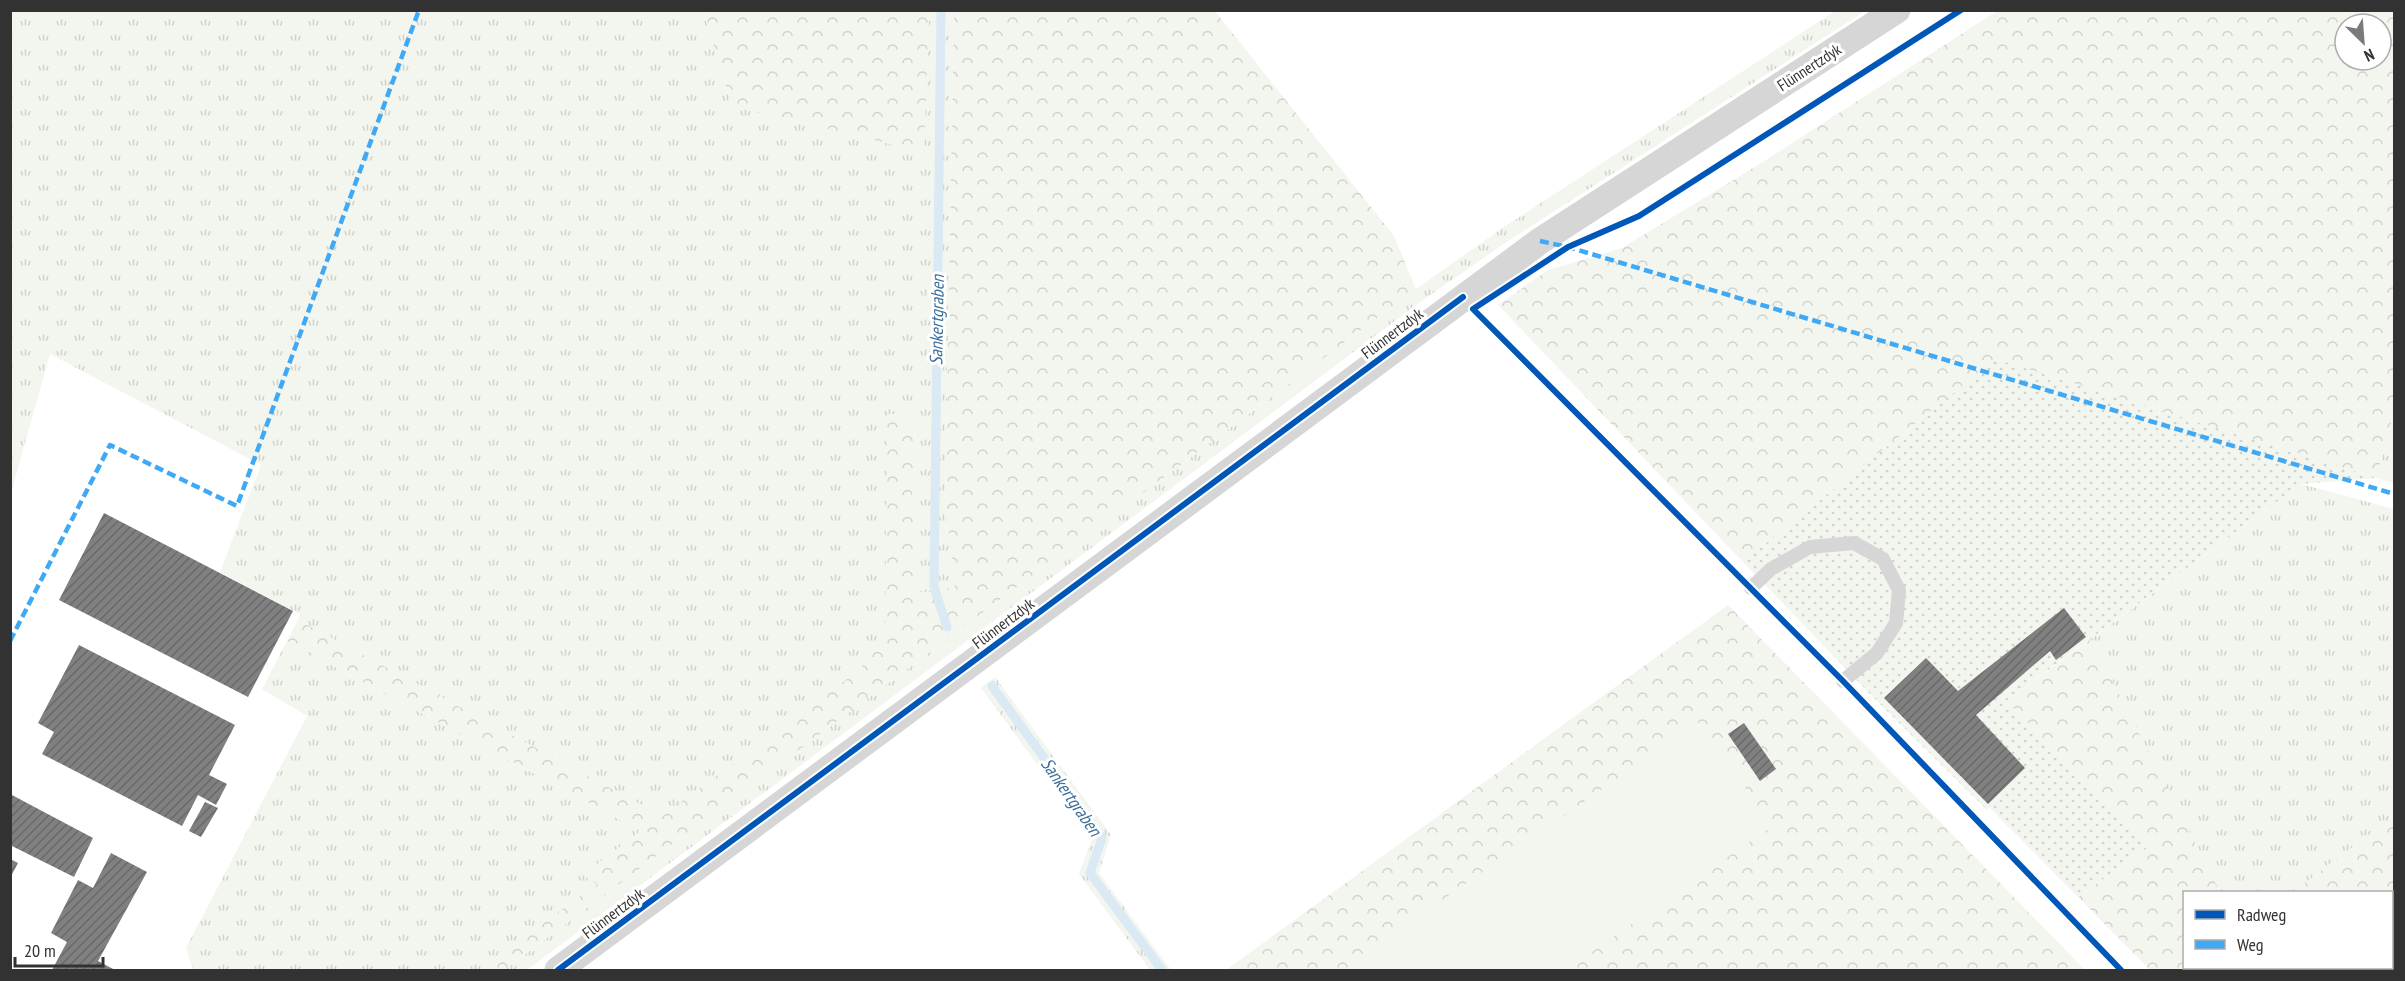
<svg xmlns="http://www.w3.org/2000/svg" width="2405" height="981" font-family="'PT Sans Narrow',sans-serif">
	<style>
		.grass { fill: url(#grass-tufts) }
		.forest { fill: url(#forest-crowns); fill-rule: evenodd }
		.park { fill: url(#park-dots) }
		.pitch { fill: #f2f6ee }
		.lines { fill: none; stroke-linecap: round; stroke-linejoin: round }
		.stream { stroke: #dbe9f4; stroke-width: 9 }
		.building { fill: url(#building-hatch) }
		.service { stroke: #d6d6d6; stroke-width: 14 }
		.minor { stroke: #d6d6d6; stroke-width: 27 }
		.quiet { stroke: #3fa9f5; stroke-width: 4.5; stroke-dasharray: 9 4.5; stroke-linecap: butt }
		.cycleway-casing { stroke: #fff; stroke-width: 10 }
		.cycleway { stroke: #0057b8; stroke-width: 6 }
		.labels { text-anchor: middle; stroke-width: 6; stroke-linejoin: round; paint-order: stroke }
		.street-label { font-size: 16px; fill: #323232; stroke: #fff }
		.water-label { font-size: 18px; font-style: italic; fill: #3a709a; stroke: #fff }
	</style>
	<defs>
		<pattern id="grass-tufts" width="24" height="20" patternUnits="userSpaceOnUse" patternTransform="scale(1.5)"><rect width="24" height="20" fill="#f2f6ee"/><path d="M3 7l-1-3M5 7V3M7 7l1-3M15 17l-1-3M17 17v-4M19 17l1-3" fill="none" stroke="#d0d3cd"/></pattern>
		<pattern id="forest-crowns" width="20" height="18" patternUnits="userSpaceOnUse" patternTransform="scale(1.5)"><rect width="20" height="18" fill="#f2f6ee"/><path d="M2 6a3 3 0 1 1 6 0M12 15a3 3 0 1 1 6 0" fill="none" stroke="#d0d3cd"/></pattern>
		<pattern id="park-dots" width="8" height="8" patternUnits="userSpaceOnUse" patternTransform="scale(1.5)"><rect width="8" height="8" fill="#f2f6ee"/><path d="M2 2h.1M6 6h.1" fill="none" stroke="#d0d3cd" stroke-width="1.8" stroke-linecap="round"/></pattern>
		<pattern id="building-hatch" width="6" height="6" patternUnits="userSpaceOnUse" patternTransform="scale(1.5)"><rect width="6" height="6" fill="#808080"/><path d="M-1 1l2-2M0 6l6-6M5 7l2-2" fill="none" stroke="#696969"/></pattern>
	</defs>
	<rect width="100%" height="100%" fill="#fff"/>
	<g class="grass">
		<path d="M 11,11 L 703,11 L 732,106 L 923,152 L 929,11 L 954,11 L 945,507 L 956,585 L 938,592 L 917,593 L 912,504 L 915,415 L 888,414 L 886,639 L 858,671 L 662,816 L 298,620 L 300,614 L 220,572 L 261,465 L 50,354 L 11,493 Z"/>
		<path d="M 1835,11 L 1865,11 L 1508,241 L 1423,300 L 527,970 L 504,970 L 1416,289 L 1501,229 Z"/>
		<path d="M 2394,412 L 2394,483 L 2376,478 Z"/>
		<path d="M 2301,484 L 2394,509 L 2394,816 L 2293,892 L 2220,892 L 2091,639 Z"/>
		<path d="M 287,641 L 641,831 L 583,875 L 598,884 L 479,970 L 193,970 L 186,948 L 307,716 L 262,689 Z"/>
		<path d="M 995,677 L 1111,835 L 1099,873 L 1171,970 L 1150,970 L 1079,874 L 1092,839 L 981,688 Z"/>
	</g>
	<g class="forest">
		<path d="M 703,11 L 929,11 L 924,152 L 732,106 Z"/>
		<path d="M 954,11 L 1215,11 L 1394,236 L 1416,289 L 504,970 L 479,970 L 597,884 L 583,875 L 641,831 L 287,641 L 298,620 L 662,816 L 858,671 L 885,639 L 887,414 L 915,415 L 912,504 L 917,592 L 938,592 L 956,585 L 945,507 Z"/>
		<path d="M 1997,11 L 2394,11 L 2394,412 L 2376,478 L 1996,359 L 1743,562 L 1498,305 L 1548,270 L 1622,248 L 1766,160 ZM 2345,24 L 2381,24 L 2381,60 L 2345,60 Z"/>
		<path d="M 1728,605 L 2085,970 L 1226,970 Z"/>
		<path d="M 2091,639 L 2220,892 L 2184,892 L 2184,968 L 2392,968 L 2392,892 L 2293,892 L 2394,816 L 2394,970 L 2150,970 L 2078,897 L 2151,845 L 2005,702 Z"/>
	</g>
	<path class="park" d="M 1996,359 L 2376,478 L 2301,484 L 2006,701 L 2151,845 L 2078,897 L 1990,808 L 1987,810 L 1871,695 L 1743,562 Z"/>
	<path class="pitch" d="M 1701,721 L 1771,827 L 1566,970 L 1366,970 L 1357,959 Z"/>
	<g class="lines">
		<g class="stream">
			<path d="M 941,10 L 934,587 L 947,627"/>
			<path d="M 992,686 L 1102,838 L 1090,873 L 1162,970"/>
		</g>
	</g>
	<g class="building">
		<path d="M 104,513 L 293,611 L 248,697 L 59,600 Z"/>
		<path d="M 2064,608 L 2086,637 L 2056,660 L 2050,651 L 1976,715 L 2025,768 L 1988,804 L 1884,698 L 1926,658 L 1958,691 Z"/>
		<path d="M 79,645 L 235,725 L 209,775 L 227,784 L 216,805 L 198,795 L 182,826 L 42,754 L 54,732 L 38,723 Z"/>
		<path d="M 1744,723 L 1776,769 L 1760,781 L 1728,734 Z"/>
		<path d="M 10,794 L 93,838 L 74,877 L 10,845 Z"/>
		<path d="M 205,802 L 218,808 L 201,837 L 189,831 Z"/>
		<path d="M 111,853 L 147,872 L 98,961 L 115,970 L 52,970 L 67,942 L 51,933 L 78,880 L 93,888 Z"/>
		<path d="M 10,859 L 18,863 L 10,878 Z"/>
	</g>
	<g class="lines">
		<path class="service" d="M 1751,588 L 1771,569 L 1810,547 L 1854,543 L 1883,559 L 1899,590 L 1896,623 L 1877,653 L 1843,681"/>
		<path class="minor" d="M 558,970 L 1540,241 L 1897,10"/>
		<g class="quiet">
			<path d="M 1540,241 L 1568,247 L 2394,494"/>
			<path d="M 10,641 L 110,445 L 237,506 L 419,10"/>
		</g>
		<g class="cycleway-casing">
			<g id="cycleway">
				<path d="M 1961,10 L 1639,216 L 1568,247 L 1473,309 L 1843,681 L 2121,970"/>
				<path d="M 558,970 L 1463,297"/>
			</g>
		</g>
		<use href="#cycleway" class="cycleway"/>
	</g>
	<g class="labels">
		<g class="street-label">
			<text transform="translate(1809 67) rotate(-33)" y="6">Flünnertzdyk</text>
			<text transform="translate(1392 333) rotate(-37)" y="6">Flünnertzdyk</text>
			<text transform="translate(1003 623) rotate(-37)" y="6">Flünnertzdyk</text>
			<text transform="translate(613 913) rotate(-37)" y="6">Flünnertzdyk</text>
		</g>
		<g class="water-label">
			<text transform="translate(937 320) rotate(-89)" y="6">Sankertgraben</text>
			<text transform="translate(1071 797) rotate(55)" y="6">Sankertgraben</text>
		</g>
	</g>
	<rect width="2405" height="981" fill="none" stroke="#323232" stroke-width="24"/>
	<rect x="2183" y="891" width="210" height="78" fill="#ffffff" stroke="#adadad" stroke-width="1.5"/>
	<rect x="2195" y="910" width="30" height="9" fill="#0057b8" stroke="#adadad" stroke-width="1.5"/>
	<text x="2237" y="921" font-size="18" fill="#323232">Radweg</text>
	<rect x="2195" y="940" width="30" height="9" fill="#3fa9f5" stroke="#adadad" stroke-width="1.5"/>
	<text x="2237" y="951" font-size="18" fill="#323232">Weg</text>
	<g transform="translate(2363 42) rotate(155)"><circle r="28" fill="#ffffff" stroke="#adadad" stroke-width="1.5"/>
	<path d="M0-4.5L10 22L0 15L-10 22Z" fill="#7a7a7a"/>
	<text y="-9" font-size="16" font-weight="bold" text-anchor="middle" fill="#323232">N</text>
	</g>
	<path d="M15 957v9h88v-9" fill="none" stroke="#323232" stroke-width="3"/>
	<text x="24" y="957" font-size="18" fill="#323232" stroke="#ffffff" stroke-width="4.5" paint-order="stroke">20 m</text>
</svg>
